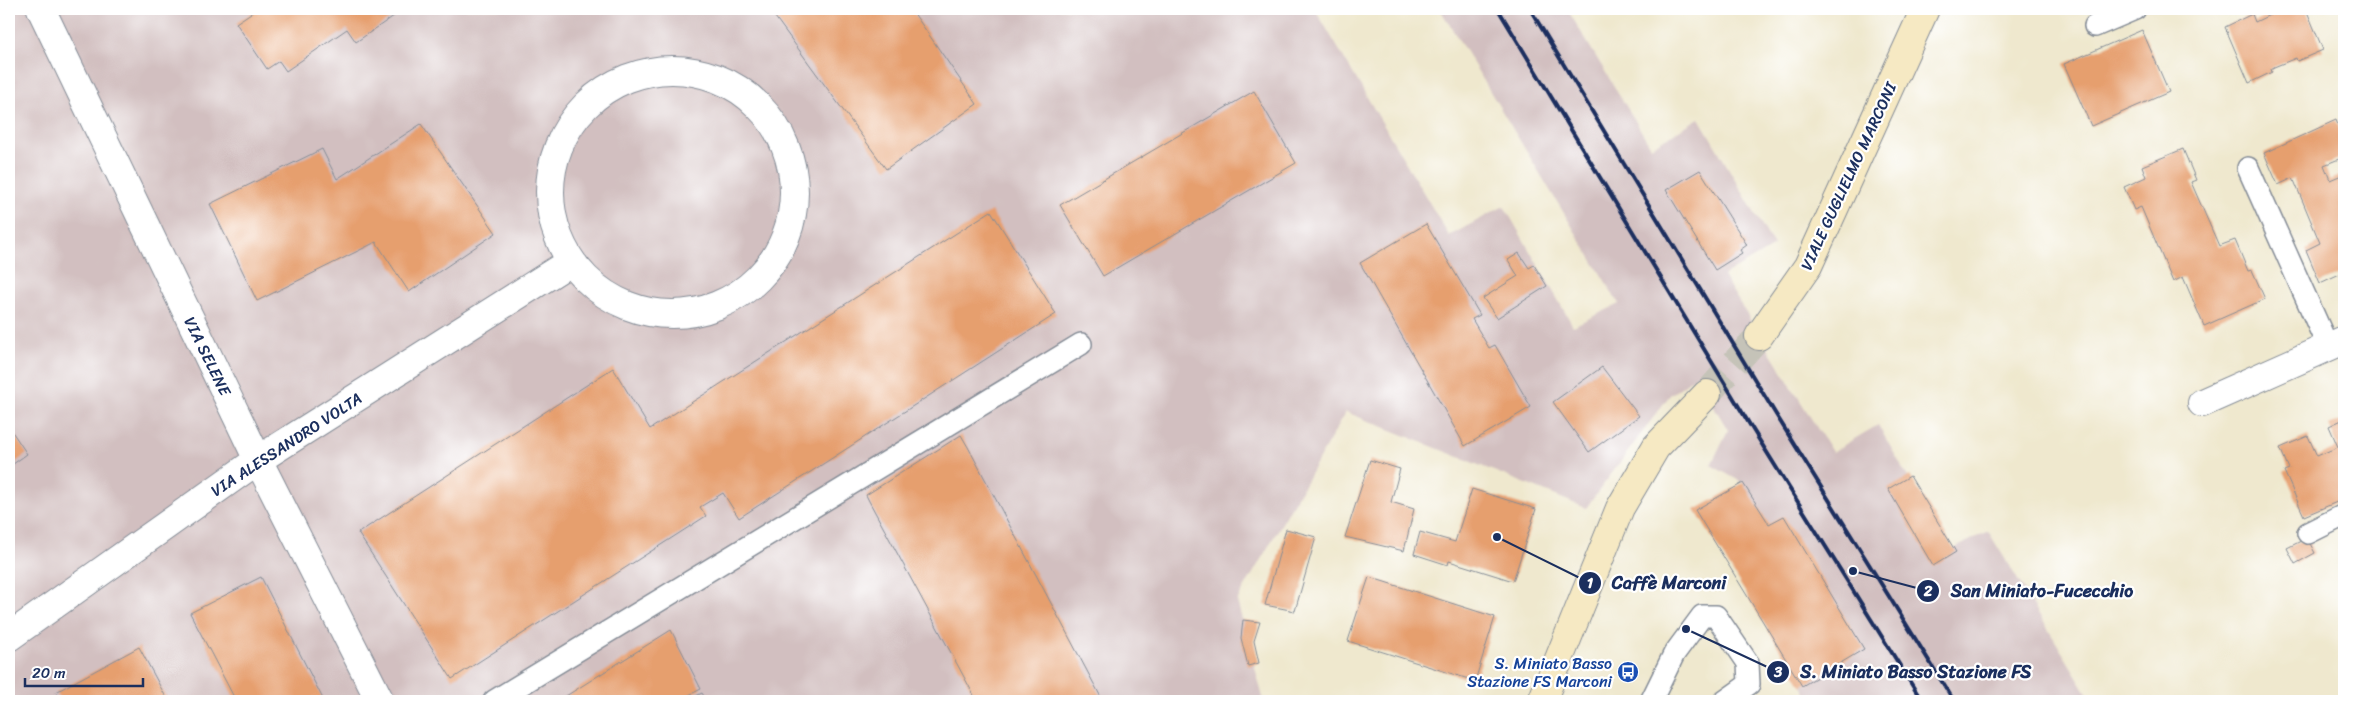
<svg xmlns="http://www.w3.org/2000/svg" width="2353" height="710" font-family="Sriracha,sans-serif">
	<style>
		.industrial { fill: #d2bfc0 }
		.building { fill: #e69f6e }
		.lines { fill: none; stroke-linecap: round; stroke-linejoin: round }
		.secondary-tunnel { stroke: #c5c3b8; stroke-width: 28; stroke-dasharray: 28 14; stroke-linecap: butt }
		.lane-casing { stroke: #858c96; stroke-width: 24 }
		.street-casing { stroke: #858c96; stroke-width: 30 }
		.secondary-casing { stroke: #858c96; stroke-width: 30 }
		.lane { stroke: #fff; stroke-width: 21 }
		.street { stroke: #fff; stroke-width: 28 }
		.secondary { stroke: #f6e9c3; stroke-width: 28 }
		.rail { stroke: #1b2f5e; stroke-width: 4 }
		.labels { text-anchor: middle; stroke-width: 4.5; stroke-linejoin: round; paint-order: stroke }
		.street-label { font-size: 16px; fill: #1b2f5e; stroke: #fff }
		.transit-label { font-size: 16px; fill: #164399; stroke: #fff; text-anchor: end }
		.leader { fill: none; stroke: #1b2f5e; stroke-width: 2 }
		.callout-dot { fill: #1b2f5e; stroke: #fff; stroke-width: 2 }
		.mark-label { font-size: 15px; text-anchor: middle; font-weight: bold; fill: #fff }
		.callout-label { font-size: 18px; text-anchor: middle; font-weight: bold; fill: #1b2f5e; stroke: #fff; stroke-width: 4.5; stroke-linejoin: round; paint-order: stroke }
	</style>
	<rect width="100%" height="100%" fill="#fff"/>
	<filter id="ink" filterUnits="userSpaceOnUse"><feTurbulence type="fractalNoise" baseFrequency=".02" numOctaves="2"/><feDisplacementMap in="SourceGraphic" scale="10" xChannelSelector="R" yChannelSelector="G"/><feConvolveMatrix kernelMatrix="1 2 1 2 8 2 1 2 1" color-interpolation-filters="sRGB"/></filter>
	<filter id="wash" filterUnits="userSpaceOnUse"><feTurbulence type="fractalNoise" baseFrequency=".0096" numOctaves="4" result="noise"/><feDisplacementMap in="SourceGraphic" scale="20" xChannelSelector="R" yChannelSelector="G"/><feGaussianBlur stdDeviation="1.12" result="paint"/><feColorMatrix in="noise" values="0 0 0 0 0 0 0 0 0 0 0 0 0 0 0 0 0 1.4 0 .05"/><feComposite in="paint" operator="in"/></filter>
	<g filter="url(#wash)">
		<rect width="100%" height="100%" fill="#efe8ce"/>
		<path class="industrial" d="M 9,9 L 1315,9 L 1449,236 L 1504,206 L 1573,326 L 1619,304 L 1440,9 L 1567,9 L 1651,147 L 1699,118 L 1774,246 L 1723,276 L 1832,452 L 1878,425 L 1950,551 L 1988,531 L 2092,701 L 1811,701 L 1802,686 L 1864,649 L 1784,516 L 1769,524 L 1743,483 L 1711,465 L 1728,430 L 1696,376 L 1670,395 L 1586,508 L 1346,412 L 1237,601 L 1264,701 L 9,701 Z"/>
		<g id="blocks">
			<g class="building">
				<path d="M 257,9 L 404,9 L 356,42 L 347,29 L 286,71 L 279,61 L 267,69 L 236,23 Z"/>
				<path d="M 786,9 L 911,9 L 977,104 L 886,169 L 775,17 Z"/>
				<path d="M 2275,9 L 2306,9 L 2323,50 L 2297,61 L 2296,58 L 2274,67 L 2271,69 L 2272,72 L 2249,83 L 2225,27 L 2252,14 L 2255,22 L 2276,12 Z"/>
				<path d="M 2142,30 L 2169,92 L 2091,126 L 2064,64 Z"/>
				<path d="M 1254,91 L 1296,163 L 1103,276 L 1060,205 Z"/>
				<path d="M 2336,120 L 2344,140 L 2344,157 L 2324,165 L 2330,180 L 2344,174 L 2344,272 L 2320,283 L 2306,250 L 2320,243 L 2293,178 L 2278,185 L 2264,153 Z"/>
				<path d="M 421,124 L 496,233 L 409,292 L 376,242 L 257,301 L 210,204 L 322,149 L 337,179 Z"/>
				<path d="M 2183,149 L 2196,180 L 2191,182 L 2219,246 L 2235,240 L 2248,271 L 2252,270 L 2265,299 L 2204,326 L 2183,277 L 2173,282 L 2141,207 L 2134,210 L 2124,187 L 2146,177 L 2142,166 Z"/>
				<path d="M 1700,170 L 1747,245 L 1740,250 L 1742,253 L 1715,270 L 1666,190 Z"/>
				<path d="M 991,211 L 1056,314 L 739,518 L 723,493 L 700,507 L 706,516 L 452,679 L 358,533 L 613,368 L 650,429 Z"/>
				<path d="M 1426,224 L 1480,315 L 1472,319 L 1489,348 L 1495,345 L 1531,407 L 1465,446 L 1360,263 Z"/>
				<path d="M 1519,253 L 1529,268 L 1534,265 L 1547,286 L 1497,318 L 1483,298 L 1518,276 L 1508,260 Z"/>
				<path d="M 1602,367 L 1639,416 L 1589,452 L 1553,402 Z"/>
				<path d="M 2344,419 L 2344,499 L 2304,516 L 2284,471 L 2289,469 L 2280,448 L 2308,436 L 2317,456 L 2338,447 L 2329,426 Z"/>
				<path d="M 9,427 L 27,454 L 9,467 Z"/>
				<path d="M 961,435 L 968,447 L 1103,701 L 977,701 L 869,501 L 866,495 Z"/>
				<path d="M 1370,460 L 1400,469 L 1391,502 L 1414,509 L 1404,551 L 1345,537 Z"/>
				<path d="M 1910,476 L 1956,552 L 1933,566 L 1888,489 Z"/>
				<path d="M 1743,483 L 1769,524 L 1784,516 L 1864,649 L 1802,686 L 1695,510 Z"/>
				<path d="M 1472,489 L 1536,509 L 1513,581 L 1449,561 L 1448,565 L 1414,554 L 1420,532 L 1455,542 Z"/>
				<path d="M 1286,529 L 1316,537 L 1295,611 L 1265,605 Z"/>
				<path d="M 2307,538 L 2315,553 L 2295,564 L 2287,548 Z"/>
				<path d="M 261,577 L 324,701 L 236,701 L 190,613 Z"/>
				<path d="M 1369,577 L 1495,617 L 1475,681 L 1348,641 Z"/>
				<path d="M 1243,620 L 1260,622 L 1254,641 L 1259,663 L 1248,666 L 1241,638 Z"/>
				<path d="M 671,630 L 701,689 L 677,701 L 558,701 Z"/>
				<path d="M 139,647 L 168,701 L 61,701 L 56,692 Z"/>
				<path d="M 702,693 L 707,701 L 686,701 Z"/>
			</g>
		</g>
	</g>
	<g filter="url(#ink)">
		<use href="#blocks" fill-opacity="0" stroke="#858c96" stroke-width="1"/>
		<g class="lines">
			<path class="secondary-tunnel" d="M 1707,394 L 1759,336"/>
			<g class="lane-casing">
				<g id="lane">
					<path d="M 2095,26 L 2135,9"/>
					<path d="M 2248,168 L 2328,347"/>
					<path d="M 2308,533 L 2344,515"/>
					<path d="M 494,701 L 1081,344"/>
					<path d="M 1651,701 L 1674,654 L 1702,616 L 1716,616 L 1748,663 L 1749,684 L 1725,701"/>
				</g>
			</g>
			<g class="street-casing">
				<g id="street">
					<path d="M 41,9 L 258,460 L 380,701"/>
					<circle cx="672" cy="192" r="122"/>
					<path d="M 2202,403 L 2344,340"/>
					<path d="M 9,637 L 258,460 L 570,262"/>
				</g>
			</g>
			<g class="secondary-casing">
				<g id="secondary">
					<path d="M 1759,336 L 1808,266 L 1925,9"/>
					<path d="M 1542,701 L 1620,508 L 1656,447 L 1707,394"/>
				</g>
			</g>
			<use href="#lane" class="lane"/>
			<use href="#street" class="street"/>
			<use href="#secondary" class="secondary"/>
			<g class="rail">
				<path d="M 1498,9 L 1753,430 L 1922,701"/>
				<path d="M 1530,9 L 1775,413 L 1954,701"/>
			</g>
		</g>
	</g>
	<defs>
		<g id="bus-disc" transform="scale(1.125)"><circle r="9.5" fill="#1a4fb4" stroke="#fff"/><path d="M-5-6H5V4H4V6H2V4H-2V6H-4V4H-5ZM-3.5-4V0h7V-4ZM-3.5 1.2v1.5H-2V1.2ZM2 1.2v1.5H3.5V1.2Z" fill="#fff"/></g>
	</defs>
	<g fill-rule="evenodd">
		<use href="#bus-disc" x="1628" y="672"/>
	</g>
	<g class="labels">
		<g class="street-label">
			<text transform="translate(1848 176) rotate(-65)" y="6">VIALE GUGLIELMO MARCONI</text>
			<text transform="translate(208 356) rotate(64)" y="6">VIA SELENE</text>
			<text transform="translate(286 444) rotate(-33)" y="6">VIA ALESSANDRO VOLTA</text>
		</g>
		<g class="transit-label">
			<text x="1612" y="669">S. Miniato Basso<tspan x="1612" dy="18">Stazione FS Marconi</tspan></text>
		</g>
	</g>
	<path class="leader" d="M1497 537L1590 583M1853 571L1928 591M1686 629L1778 672"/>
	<g class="callout-dot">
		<circle cx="1497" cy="537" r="5"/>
		<circle cx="1853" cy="571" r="5"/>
		<circle cx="1686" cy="629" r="5"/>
		<circle cx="1590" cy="583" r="12"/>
		<circle cx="1928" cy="591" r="12"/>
		<circle cx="1778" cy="672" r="12"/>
	</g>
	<g class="mark-label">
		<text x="1590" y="588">1</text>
		<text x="1928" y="596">2</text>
		<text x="1778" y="677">3</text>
	</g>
	<g class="callout-label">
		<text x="1669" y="589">Caffè Marconi</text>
		<text x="2042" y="597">San Miniato-Fucecchio</text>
		<text x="1916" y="678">S. Miniato Basso Stazione FS</text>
	</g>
	<rect width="2353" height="710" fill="none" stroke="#fff" stroke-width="30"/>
	<path d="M25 678v8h118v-8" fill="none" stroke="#1b2f5e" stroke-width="2.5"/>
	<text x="32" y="678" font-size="15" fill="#1b2f5e" stroke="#ffffff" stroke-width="4" paint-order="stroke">20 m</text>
</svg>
